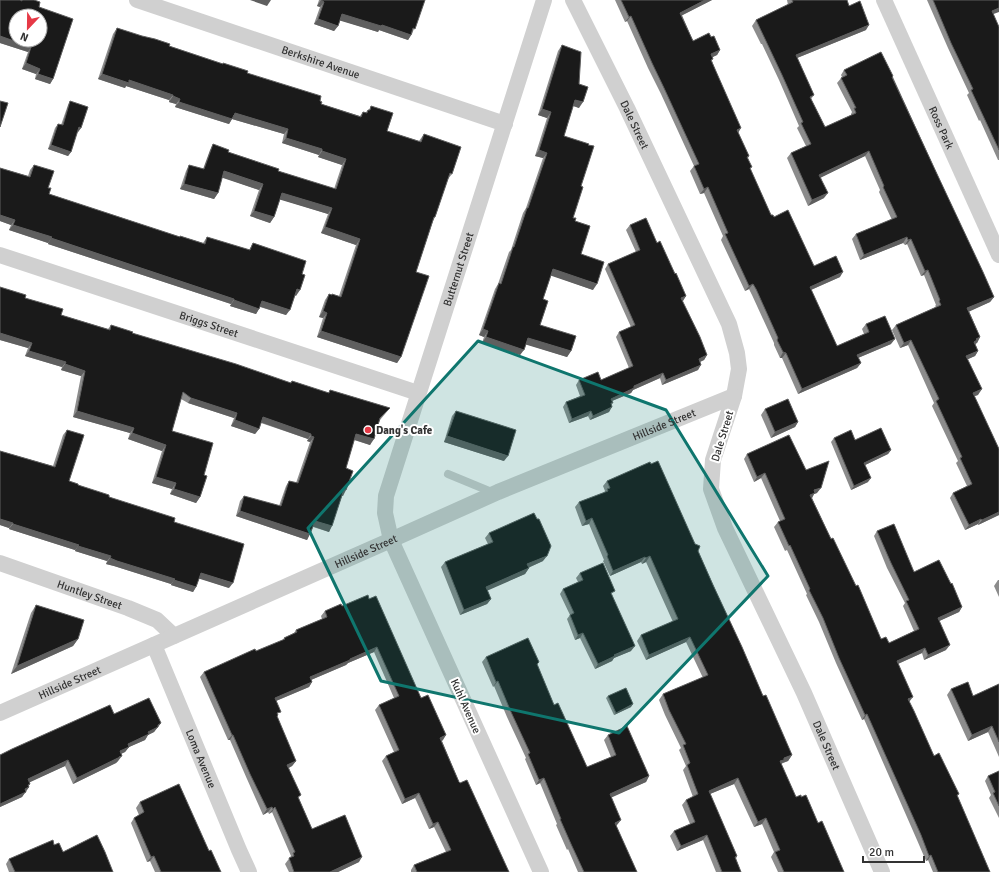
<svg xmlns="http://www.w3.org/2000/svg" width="999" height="872" font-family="Signika,sans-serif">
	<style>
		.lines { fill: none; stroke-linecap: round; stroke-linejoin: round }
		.lane { stroke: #d0d0d0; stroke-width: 8 }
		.street { stroke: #d0d0d0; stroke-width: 16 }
		.wall { fill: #8c8c8c }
		.shaded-wall { fill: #5f5f5f }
		.building { fill: #1a1a1a; stroke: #5f5f5f; fill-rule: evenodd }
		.marked { fill: #0f766e; fill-opacity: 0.2; stroke: #0f766e; stroke-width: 3; stroke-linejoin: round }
		.poi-dot { fill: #e63946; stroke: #fff; stroke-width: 1.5 }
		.labels { text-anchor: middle; stroke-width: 4; stroke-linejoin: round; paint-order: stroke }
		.street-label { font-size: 11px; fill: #333; stroke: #fff }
		.poi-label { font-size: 11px; font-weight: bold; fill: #333; stroke: #fff; text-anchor: start }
	</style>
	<rect width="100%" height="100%" fill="#fff"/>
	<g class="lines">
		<path class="lane" d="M 448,474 L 494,493"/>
		<g class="street">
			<path id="s1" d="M 137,0 L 505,124"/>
			<path id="s2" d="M 573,0 L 627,108 L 729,324 L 737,353 L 739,369 L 734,396 L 713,460 L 711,489 L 725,528 L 804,693 L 882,872"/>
			<path id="s3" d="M 884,0 L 999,255"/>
			<path id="s4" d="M 0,255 L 418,393"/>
			<path id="s5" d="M 0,563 L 128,608 L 157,620 L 174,636"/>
			<path id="s6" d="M 154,645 L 239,850 L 249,872"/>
			<path id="s7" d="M 0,713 L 391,540 L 498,492 L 734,396"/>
			<path id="s8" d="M 541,872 L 391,540 L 385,513 L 386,496 L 544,0"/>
		</g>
	</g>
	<g class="wall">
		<path d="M 0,0 L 34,0 L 39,7 L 53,79 L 50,84 L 35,79 L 36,74 L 22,69 L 28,52 L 0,43 Z"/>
		<path d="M 319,0 L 425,0 L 412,34 L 408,40 L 379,30 L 378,32 L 340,20 L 338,26 L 334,31 L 314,24 L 320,7 L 317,6 Z"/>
		<path d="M 615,0 L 712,0 L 682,15 L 693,41 L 711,37 L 720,50 L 717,55 L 712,57 L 712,61 L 738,133 L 749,156 L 748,158 L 750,169 L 771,215 L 774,217 L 814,266 L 840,277 L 811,290 L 837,346 L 864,334 L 862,329 L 866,324 L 891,344 L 858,358 L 861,363 L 857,368 L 798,394 L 782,358 L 780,358 L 774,345 L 774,343 L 752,295 L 749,289 L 745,291 L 721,240 L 723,236 L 704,193 L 700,194 L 690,171 L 694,166 L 661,94 L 648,68 L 627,21 L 625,22 Z"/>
		<path d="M 787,0 L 847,0 L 849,6 L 866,30 L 797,58 L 814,95 L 811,99 L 825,127 L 851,115 L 851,114 L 852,112 L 837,83 L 842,77 L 841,75 L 844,70 L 893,76 L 893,77 L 937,174 L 994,297 L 990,302 L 969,311 L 980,337 L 977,343 L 975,343 L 978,351 L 975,356 L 967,359 L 978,395 L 974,396 L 999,449 L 999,515 L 978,525 L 978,524 L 965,530 L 950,498 L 953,493 L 967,486 L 956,463 L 958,461 L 932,406 L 934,403 L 908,345 L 900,348 L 892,330 L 896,325 L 936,307 L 935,306 L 936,305 L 924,275 L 921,276 L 907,244 L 905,245 L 903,243 L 860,260 L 852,239 L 856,234 L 892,220 L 879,192 L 880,190 L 865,156 L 821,177 L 824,198 L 808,206 L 787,158 L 791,153 L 806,146 L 797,128 L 799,126 L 779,80 L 762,44 L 761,44 L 752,26 L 756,20 L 788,5 Z"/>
		<path d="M 927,0 L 999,0 L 993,14 L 999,27 L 999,160 L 998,160 L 980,120 L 979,121 L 967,95 L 969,93 L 948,48 Z"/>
		<path d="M 117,28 L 247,73 L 320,101 L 321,104 L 360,116 L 363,112 L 366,112 L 368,110 L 369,110 L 371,106 L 387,131 L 419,141 L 424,134 L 452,174 L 448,179 L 435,217 L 433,221 L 416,272 L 401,357 L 397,363 L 317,337 L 323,318 L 319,317 L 325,300 L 329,294 L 332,295 L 339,296 L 356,245 L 321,233 L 328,214 L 280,199 L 274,217 L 270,223 L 250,216 L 259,190 L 222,177 L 218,193 L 214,199 L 180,189 L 186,171 L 189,165 L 203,169 L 210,150 L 213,144 L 228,152 L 278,171 L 334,189 L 342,165 L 318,157 L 319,155 L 282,143 L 284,134 L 232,119 L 229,124 L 175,107 L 176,104 L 169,102 L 169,100 L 126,86 L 125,88 L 98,79 L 113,34 Z"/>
		<path d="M 562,45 L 579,84 L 579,108 L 573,106 L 564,136 L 581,186 L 573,218 L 575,221 L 581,254 L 593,290 L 551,275 L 543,299 L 540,325 L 571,351 L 567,357 L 526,344 L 520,355 L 482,343 L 484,337 L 479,335 L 495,289 L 498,284 L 509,252 L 511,250 L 523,213 L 526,208 L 543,158 L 535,156 L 547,118 L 538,115 L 558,51 Z"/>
		<path d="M 70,101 L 81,128 L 78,132 L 77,132 L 71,152 L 68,156 L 48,149 L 55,128 L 58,124 L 61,125 L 68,105 Z"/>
		<path d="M 34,165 L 48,188 L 49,194 L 180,237 L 180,236 L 203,243 L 207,237 L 249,250 L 253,243 L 296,296 L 295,295 L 286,315 L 260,307 L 256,314 L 230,306 L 231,304 L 48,244 L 48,243 L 9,230 L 11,225 L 0,221 L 0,168 L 28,176 L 30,170 Z"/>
		<path d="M 630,225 L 657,243 L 675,274 L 686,296 L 682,301 L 707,355 L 704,360 L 700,362 L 698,370 L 662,385 L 660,378 L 633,390 L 631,393 L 612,401 L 613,403 L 611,404 L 609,412 L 590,420 L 588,416 L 569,423 L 563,407 L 566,402 L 580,396 L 576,385 L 579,380 L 601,380 L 629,368 L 616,337 L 619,332 L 631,327 L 605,269 L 608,264 L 636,252 L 626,230 Z"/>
		<path d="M 0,287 L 25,298 L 61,315 L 108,329 L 111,325 L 132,333 L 290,383 L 292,381 L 328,393 L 330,390 L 390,408 L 380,420 L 370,445 L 354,440 L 346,468 L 343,496 L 342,496 L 329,532 L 313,527 L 307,540 L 236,516 L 240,501 L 244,496 L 279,506 L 286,486 L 289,481 L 296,483 L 310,442 L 307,441 L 308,439 L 261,423 L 259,429 L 255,434 L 231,426 L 234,418 L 188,403 L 181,399 L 172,431 L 204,475 L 200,497 L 196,503 L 170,494 L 172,489 L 152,483 L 162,451 L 128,439 L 130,433 L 73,417 L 81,376 L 61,370 L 62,367 L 25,356 L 28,348 L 0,340 Z"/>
		<path d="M 765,409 L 798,422 L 795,427 L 771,438 L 761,415 Z"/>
		<path d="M 456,411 L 504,461 L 444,442 L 452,416 Z"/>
		<path d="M 67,430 L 69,481 L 78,485 L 174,522 L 229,588 L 199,578 L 196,587 L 193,592 L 171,585 L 171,584 L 114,566 L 106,564 L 107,561 L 75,551 L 75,550 L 9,529 L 9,528 L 0,525 L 0,451 L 53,466 L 63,435 Z"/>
		<path d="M 834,438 L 855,440 L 891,450 L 888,454 L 865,465 L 868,482 L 851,490 L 831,442 Z"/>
		<path d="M 747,454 L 817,493 L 814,494 L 812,498 L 831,539 L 881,639 L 889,643 L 914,631 L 903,606 L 905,603 L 887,568 L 874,536 L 877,531 L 914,572 L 962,607 L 959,612 L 939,621 L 946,650 L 924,660 L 922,653 L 898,664 L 909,702 L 934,756 L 959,794 L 957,796 L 990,872 L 933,872 L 928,860 L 926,861 L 917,840 L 864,719 L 862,720 L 836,663 L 819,622 L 806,595 L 807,594 L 787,550 L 785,551 L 774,527 L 778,522 L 780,521 L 761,478 L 754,482 L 744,459 Z"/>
		<path d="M 607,481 L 695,544 L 698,551 L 763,696 L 792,755 L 788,761 L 781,764 L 796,797 L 801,797 L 818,823 L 844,872 L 778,872 L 771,857 L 774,852 L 762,824 L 754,827 L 734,784 L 710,794 L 737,856 L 736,859 L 741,872 L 716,872 L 703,840 L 677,851 L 670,836 L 674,831 L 690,824 L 682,805 L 686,800 L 693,797 L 683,770 L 686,766 L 679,750 L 681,748 L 665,715 L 659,700 L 663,694 L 703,678 L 686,642 L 646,660 L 637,641 L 641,635 L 673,622 L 646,562 L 642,564 L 641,562 L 610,576 L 603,561 L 604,560 L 589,524 L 582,526 L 575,507 L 579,502 L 604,493 L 605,491 L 603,486 Z"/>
		<path d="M 489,533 L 543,561 L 528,568 L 529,568 L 525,574 L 487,590 L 491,599 L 487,604 L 460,615 L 441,567 L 445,562 L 488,544 L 485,538 Z"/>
		<path d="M 580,573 L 612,595 L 631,651 L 614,658 L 612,661 L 595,669 L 580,638 L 575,640 L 567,619 L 570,615 L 560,594 L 563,589 L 578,582 L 576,578 Z"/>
		<path d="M 998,580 L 999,580 L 999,597 L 994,586 Z"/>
		<path d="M 369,599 L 443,740 L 442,741 L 459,782 L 509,872 L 411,872 L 411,870 L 414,865 L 446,852 L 434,827 L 429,829 L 415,798 L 402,804 L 382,761 L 386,756 L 394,752 L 375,710 L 379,705 L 394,698 L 374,652 L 348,663 L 346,665 L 311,680 L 312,682 L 309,687 L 276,701 L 277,717 L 296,761 L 292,766 L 289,768 L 299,799 L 312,829 L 359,862 L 338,872 L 289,872 L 285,864 L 291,856 L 272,812 L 269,814 L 268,812 L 263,815 L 247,779 L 230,740 L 228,740 L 200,677 L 204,672 L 282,641 L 284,638 L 294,633 L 296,630 L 322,619 L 321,616 L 325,611 Z"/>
		<path d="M 36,605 L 78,639 L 73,646 L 11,674 L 31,613 Z"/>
		<path d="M 486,657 L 539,662 L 537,665 L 554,705 L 587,767 L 611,757 L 604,740 L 608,735 L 649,776 L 646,782 L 611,797 L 617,825 L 616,826 L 637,872 L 578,872 L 568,849 L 567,850 L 556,825 L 557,824 L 540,783 L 536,785 L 525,759 L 526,758 L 507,717 L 494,686 L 493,687 L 482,662 Z"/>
		<path d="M 999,684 L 999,757 L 988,732 L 968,741 L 947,695 L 951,689 L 973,696 Z"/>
		<path d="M 608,696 L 631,707 L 614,715 L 606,698 Z"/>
		<path d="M 114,714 L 161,723 L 154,732 L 148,735 L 145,740 L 129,747 L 125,752 L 121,754 L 118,761 L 116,763 L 73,784 L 65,766 L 29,782 L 30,784 L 28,786 L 29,787 L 22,797 L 0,807 L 0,755 Z"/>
		<path d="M 999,771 L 999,818 L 989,798 L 991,795 L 985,781 L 988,776 Z"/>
		<path d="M 140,802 L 209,851 L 221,872 L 155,872 L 150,861 L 147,862 L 131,823 L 134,818 L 139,815 L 136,808 Z"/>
		<path d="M 54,845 L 63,852 L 113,872 L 9,872 L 6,864 L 9,859 Z"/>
	</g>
	<g class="shaded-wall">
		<path d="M 250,0 L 271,0 L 267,6 Z"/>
		<path d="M 321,0 L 324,2 L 320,7 L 317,6 Z"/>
		<path d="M 705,0 L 712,0 L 677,18 L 680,13 Z"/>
		<path d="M 999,8 L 999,12 L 988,16 L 992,11 Z"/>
		<path d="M 342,14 L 382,25 L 411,35 L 408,40 L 379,30 L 378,32 L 338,20 Z"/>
		<path d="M 631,16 L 627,21 L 625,22 L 629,17 Z"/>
		<path d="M 318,19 L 338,26 L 334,31 L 314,24 Z"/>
		<path d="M 869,25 L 866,30 L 792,60 L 796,55 Z"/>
		<path d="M 0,36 L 31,47 L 28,52 L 0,43 Z"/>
		<path d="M 720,50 L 717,55 L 707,60 L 711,54 Z"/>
		<path d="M 26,63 L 40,69 L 36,74 L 22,69 Z"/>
		<path d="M 38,74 L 53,79 L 50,84 L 35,79 Z"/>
		<path d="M 102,74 L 129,80 L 173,95 L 169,100 L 126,86 L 125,88 L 98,79 Z"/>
		<path d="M 173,96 L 180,99 L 176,104 L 169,102 Z"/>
		<path d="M 575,100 L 583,102 L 579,108 L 571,105 Z"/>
		<path d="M 179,102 L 235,113 L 288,129 L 284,134 L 232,119 L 229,124 L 175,107 Z"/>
		<path d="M 542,109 L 551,112 L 547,118 L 538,115 Z"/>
		<path d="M 79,127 L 81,128 L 78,132 L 76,132 Z"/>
		<path d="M 741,128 L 738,133 L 737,130 Z"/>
		<path d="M 286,138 L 322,149 L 319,155 L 282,143 Z"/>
		<path d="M 51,145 L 71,152 L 68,156 L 48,149 Z"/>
		<path d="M 539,150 L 547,153 L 543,158 L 535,156 Z"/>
		<path d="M 322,151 L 346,159 L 342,165 L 318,157 Z"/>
		<path d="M 869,151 L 865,156 L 816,180 L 819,175 Z"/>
		<path d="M 224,171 L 263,184 L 259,190 L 220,177 Z"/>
		<path d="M 184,184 L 218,193 L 214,199 L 180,189 Z"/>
		<path d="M 708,187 L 704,193 L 700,194 L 704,189 Z"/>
		<path d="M 282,193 L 332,208 L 328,214 L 278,199 Z"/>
		<path d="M 828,193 L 824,198 L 808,206 L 812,200 Z"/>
		<path d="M 254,211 L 274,217 L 270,223 L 250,216 Z"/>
		<path d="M 0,215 L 15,220 L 11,225 L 0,221 Z"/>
		<path d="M 13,225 L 52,237 L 48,243 L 9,230 Z"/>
		<path d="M 325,227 L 360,239 L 356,245 L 321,233 Z"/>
		<path d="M 907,237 L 903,243 L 860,260 L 864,255 Z"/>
		<path d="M 51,238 L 234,299 L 231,304 L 48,244 Z"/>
		<path d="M 911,239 L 907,244 L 905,245 L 908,240 Z"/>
		<path d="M 553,269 L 597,284 L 593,290 L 549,275 Z"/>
		<path d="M 928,270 L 924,275 L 921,276 L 925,271 Z"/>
		<path d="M 843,272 L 840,277 L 806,292 L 810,287 Z"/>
		<path d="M 753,284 L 749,289 L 745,291 L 749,286 Z"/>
		<path d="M 297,289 L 300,290 L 296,296 L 293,294 Z"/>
		<path d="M 686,296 L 683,301 L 677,303 L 681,298 Z"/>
		<path d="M 994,297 L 990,302 L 964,314 L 967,308 Z"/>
		<path d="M 234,300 L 259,309 L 256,314 L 230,306 Z"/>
		<path d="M 262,301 L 290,310 L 286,315 L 258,306 Z"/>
		<path d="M 323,311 L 327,313 L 323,318 L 319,317 Z"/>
		<path d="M 483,329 L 488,331 L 484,337 L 479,335 Z"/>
		<path d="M 321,331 L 401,357 L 397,363 L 317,337 Z"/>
		<path d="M 0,333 L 32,343 L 28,348 L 0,340 Z"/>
		<path d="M 486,337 L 524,350 L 520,355 L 482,343 Z"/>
		<path d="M 980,337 L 977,343 L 971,347 L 976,339 Z"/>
		<path d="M 528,338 L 571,351 L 567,357 L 524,344 Z"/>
		<path d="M 895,339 L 891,344 L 853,360 L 857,355 Z"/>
		<path d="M 911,340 L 908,345 L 900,348 L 904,343 Z"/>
		<path d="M 29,351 L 66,362 L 62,367 L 25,356 Z"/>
		<path d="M 978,351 L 975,356 L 962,362 L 966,356 Z"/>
		<path d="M 783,352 L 786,353 L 782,358 L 780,358 Z"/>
		<path d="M 707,355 L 704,360 L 695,364 L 699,359 Z"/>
		<path d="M 861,363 L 857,368 L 798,394 L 802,389 Z"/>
		<path d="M 65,364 L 85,371 L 81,376 L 61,370 Z"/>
		<path d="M 701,365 L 698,370 L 662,385 L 666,380 Z"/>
		<path d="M 663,373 L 660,378 L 633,390 L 631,393 L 607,403 L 611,399 L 634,386 Z"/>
		<path d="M 982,389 L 978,395 L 969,398 L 973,393 Z"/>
		<path d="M 191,398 L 237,413 L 234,418 L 188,403 Z"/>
		<path d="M 612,407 L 609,412 L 590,420 L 593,416 Z"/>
		<path d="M 77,411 L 134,428 L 130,433 L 73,417 Z"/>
		<path d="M 591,411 L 588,416 L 569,423 L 572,419 Z"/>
		<path d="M 263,417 L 311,434 L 308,439 L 260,422 Z"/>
		<path d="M 235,420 L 259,429 L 255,434 L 231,426 Z"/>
		<path d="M 798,422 L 795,427 L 771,438 L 775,432 Z"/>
		<path d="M 132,433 L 166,445 L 162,451 L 128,439 Z"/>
		<path d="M 356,434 L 374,439 L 370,445 L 352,439 Z"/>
		<path d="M 311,436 L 314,437 L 310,442 L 307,441 Z"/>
		<path d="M 447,436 L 508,456 L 504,461 L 444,442 Z"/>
		<path d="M 891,450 L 888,454 L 861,467 L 864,463 Z"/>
		<path d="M 765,473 L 761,478 L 754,482 L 757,477 Z"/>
		<path d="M 156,477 L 176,483 L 172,489 L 152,483 Z"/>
		<path d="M 871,478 L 868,482 L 851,490 L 854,486 Z"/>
		<path d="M 821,488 L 817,493 L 814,494 L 812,498 L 807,500 L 814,490 Z"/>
		<path d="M 174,489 L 200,497 L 196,503 L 170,494 Z"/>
		<path d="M 344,489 L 346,490 L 343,496 L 340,495 Z"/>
		<path d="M 240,511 L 310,534 L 307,540 L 236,516 Z"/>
		<path d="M 999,512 L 999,515 L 978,525 L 982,520 Z"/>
		<path d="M 592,518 L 589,524 L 582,526 L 586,521 Z"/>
		<path d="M 0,519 L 13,523 L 9,528 L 0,525 Z"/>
		<path d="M 981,519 L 978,524 L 965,530 L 969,525 Z"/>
		<path d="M 315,521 L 332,526 L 329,532 L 312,526 Z"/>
		<path d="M 13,524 L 79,545 L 75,550 L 9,529 Z"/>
		<path d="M 78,546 L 111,556 L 107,561 L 75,551 Z"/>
		<path d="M 547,556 L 543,561 L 523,570 L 527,564 Z"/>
		<path d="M 650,556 L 646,562 L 642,564 L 646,558 Z"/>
		<path d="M 645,557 L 641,562 L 610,576 L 613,571 Z"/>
		<path d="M 110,558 L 175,579 L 171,584 L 114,566 L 106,564 Z"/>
		<path d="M 529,568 L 525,574 L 482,593 L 486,587 Z"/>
		<path d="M 201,573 L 233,583 L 229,588 L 197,578 Z"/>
		<path d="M 174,580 L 196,587 L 193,592 L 171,585 Z"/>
		<path d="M 491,599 L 487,604 L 460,615 L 464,610 Z"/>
		<path d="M 962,607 L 959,612 L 935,623 L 938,618 Z"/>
		<path d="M 583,633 L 580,638 L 575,640 L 578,635 Z"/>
		<path d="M 690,637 L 686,642 L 646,660 L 649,655 Z"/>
		<path d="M 78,639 L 73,646 L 11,674 L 17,666 Z"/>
		<path d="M 950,645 L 946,650 L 924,660 L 928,655 Z"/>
		<path d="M 635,646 L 631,651 L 614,658 L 612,661 L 595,669 L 598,664 L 614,655 Z"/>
		<path d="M 377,647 L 374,652 L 348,663 L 346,665 L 306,682 L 310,677 Z"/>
		<path d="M 925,648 L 922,653 L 893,666 L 897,661 Z"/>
		<path d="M 498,681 L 494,686 L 493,687 L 496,682 Z"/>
		<path d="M 312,682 L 309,687 L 271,703 L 275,698 Z"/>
		<path d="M 913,697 L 909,702 L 908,699 Z"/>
		<path d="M 633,704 L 631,707 L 614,715 L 616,713 Z"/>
		<path d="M 867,714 L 864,719 L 862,720 L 865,715 Z"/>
		<path d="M 161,723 L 154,732 L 148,735 L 145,740 L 129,747 L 125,752 L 116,756 L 120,751 L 128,744 L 158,725 Z"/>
		<path d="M 992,726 L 988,732 L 968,741 L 972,735 Z"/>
		<path d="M 232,735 L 233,735 L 230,740 L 228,740 Z"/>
		<path d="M 446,735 L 443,740 L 437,743 L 440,738 Z"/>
		<path d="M 792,755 L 788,761 L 782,763 L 781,765 L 780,761 L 784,758 Z"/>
		<path d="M 122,756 L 118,761 L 116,763 L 73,784 L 77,778 Z"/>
		<path d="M 68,760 L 65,766 L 24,785 L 28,779 Z"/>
		<path d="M 296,761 L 292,766 L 284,770 L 287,765 Z"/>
		<path d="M 649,776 L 646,782 L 606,800 L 610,794 Z"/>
		<path d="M 544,778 L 540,783 L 536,785 L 539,780 Z"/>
		<path d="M 738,778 L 734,784 L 705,796 L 709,791 Z"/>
		<path d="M 30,784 L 27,788 L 29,787 L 22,797 L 0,807 L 0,804 Z"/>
		<path d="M 419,793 L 415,798 L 402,804 L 405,799 Z"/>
		<path d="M 272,807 L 268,812 L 263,815 L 267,809 Z"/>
		<path d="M 275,807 L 272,812 L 269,814 L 273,809 Z"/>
		<path d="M 766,818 L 762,824 L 754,827 L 758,822 Z"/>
		<path d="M 621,820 L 617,825 L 611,828 L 615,823 Z"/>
		<path d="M 438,822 L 434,827 L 429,829 L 433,824 Z"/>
		<path d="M 707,835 L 703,840 L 677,851 L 681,846 Z"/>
		<path d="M 931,855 L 928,860 L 926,861 L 929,856 Z"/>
		<path d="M 154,856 L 150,861 L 147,862 L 151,857 Z"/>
		<path d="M 362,857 L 359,862 L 338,872 L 330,872 Z"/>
	</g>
	<g class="building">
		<path d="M 0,0 L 20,0 L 22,1 L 22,0 L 34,0 L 40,2 L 39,7 L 73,19 L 53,79 L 38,74 L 40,69 L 26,63 L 31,47 L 0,36 ZM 16,16 L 40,16 L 40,40 L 16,40 Z"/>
		<path d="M 321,0 L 425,0 L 415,29 L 413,28 L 411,35 L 382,25 L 381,26 L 342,14 L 338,26 L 318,19 L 324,2 Z"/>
		<path d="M 621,0 L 705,0 L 680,13 L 693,41 L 709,33 L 711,37 L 714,36 L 720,50 L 711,54 L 713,59 L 711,60 L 741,128 L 737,130 L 749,156 L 747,157 L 752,167 L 750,168 L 771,215 L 773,215 L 774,217 L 788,210 L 814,266 L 836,256 L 843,272 L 810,287 L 837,346 L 869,332 L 866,324 L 885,316 L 895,339 L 857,355 L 861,363 L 802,389 L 786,353 L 783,352 L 777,340 L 778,338 L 756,289 L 753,284 L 749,286 L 725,234 L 728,233 L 708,187 L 704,189 L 694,166 L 699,164 L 664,88 L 652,63 L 631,16 L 629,17 Z"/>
		<path d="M 792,0 L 847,0 L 849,6 L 860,1 L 869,25 L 796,55 L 814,95 L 810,97 L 825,127 L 856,113 L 854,108 L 856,108 L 841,78 L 847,75 L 844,70 L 881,52 L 893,76 L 892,77 L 937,174 L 983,272 L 994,297 L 967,308 L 980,337 L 976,339 L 977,340 L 974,342 L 978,351 L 966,356 L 982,389 L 973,393 L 999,449 L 999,512 L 982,520 L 981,519 L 969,525 L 953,493 L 972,484 L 960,458 L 962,457 L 936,401 L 939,399 L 911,340 L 904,343 L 896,325 L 941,305 L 939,301 L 940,300 L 928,270 L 925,271 L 911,239 L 908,240 L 907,237 L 864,255 L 856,234 L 897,217 L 883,187 L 884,186 L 869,151 L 819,175 L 828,193 L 812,200 L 791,153 L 811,144 L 801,123 L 803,122 L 782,75 L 765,39 L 756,20 L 793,2 Z"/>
		<path d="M 933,0 L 999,0 L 999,8 L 992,11 L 999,27 L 999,150 L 971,90 L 973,89 L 951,43 Z"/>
		<path d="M 117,28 L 142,36 L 155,39 L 170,44 L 169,46 L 223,64 L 223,63 L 248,71 L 247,73 L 321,96 L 320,101 L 322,102 L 321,104 L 361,117 L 363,112 L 367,113 L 368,110 L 370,110 L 371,106 L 393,113 L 387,131 L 421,142 L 424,134 L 461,147 L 452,174 L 450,173 L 435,217 L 434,217 L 416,272 L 429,276 L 401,357 L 321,331 L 327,313 L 323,311 L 329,294 L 332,295 L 332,294 L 341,297 L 360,239 L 325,227 L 332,208 L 282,193 L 274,217 L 254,211 L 263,184 L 224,171 L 218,193 L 184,184 L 189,165 L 204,169 L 213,144 L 229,150 L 228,152 L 279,169 L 278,171 L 336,189 L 346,159 L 322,151 L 322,149 L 286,138 L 288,129 L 235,113 L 234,116 L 234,115 L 232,119 L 179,102 L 180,99 L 173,96 L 173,95 L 129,80 L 129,83 L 102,74 Z"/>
		<path d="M 562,45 L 581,52 L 579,84 L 588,87 L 583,102 L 575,100 L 564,136 L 589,144 L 588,145 L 594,146 L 581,186 L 583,187 L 573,218 L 576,218 L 575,221 L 590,226 L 581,254 L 604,262 L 597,284 L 553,269 L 543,299 L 548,301 L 540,325 L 576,336 L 571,351 L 528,338 L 524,350 L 486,337 L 488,331 L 483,329 L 499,283 L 501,284 L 513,247 L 514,247 L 527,208 L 528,208 L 547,153 L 539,150 L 551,112 L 542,109 Z"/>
		<path d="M 0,101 L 8,103 L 0,127 Z"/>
		<path d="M 70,101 L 88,107 L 81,128 L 79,127 L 71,152 L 51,145 L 58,124 L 63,125 Z"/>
		<path d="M 34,165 L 54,171 L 48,188 L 51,188 L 49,194 L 180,237 L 180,236 L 205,244 L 207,237 L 250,250 L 253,243 L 306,261 L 302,274 L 305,275 L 300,290 L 297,289 L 290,310 L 262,301 L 259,309 L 234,300 L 234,299 L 51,238 L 52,237 L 13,225 L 15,220 L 0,215 L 0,168 L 30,177 Z"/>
		<path d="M 646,218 L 657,243 L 660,241 L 675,274 L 676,273 L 686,296 L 681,298 L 700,337 L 707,355 L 699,359 L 701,365 L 666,380 L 663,373 L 634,386 L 634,388 L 611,399 L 613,403 L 611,403 L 612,407 L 593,416 L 591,411 L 572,419 L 566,402 L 585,395 L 579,380 L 598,372 L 601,380 L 633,366 L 619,332 L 635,325 L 608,264 L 640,250 L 630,225 Z"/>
		<path d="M 0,287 L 26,295 L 25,298 L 63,309 L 61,315 L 110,330 L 111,325 L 133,332 L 132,333 L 236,364 L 291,383 L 292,381 L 329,393 L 330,390 L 390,408 L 380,418 L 374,439 L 356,434 L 346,468 L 353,471 L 346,490 L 344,489 L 332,526 L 315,521 L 310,534 L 240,511 L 244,496 L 281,506 L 289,481 L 298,483 L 314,437 L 311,436 L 311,434 L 263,417 L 259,429 L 235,420 L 237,413 L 191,398 L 183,392 L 172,431 L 213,443 L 204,475 L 207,476 L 200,497 L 174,489 L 176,483 L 156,477 L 166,445 L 132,433 L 134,428 L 77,411 L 85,371 L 65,364 L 66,362 L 29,351 L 32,343 L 0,333 Z"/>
		<path d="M 788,399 L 798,422 L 775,432 L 765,409 Z"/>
		<path d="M 456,411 L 516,430 L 508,456 L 447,436 Z"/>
		<path d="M 881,428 L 891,450 L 864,463 L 871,478 L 854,486 L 834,438 L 851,430 L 855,440 Z"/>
		<path d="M 67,430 L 84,435 L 69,481 L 78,484 L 78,485 L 109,495 L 109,497 L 175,518 L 174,522 L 244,544 L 233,583 L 201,573 L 196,587 L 174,580 L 175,579 L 117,561 L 110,558 L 111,556 L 78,546 L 79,545 L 13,524 L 13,523 L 0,519 L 0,451 L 55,467 Z"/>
		<path d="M 789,435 L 806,470 L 829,461 L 821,488 L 814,490 L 815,493 L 810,495 L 831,539 L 833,538 L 856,586 L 858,585 L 881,639 L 886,637 L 889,643 L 919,629 L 906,601 L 909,600 L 891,563 L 877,531 L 894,524 L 914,572 L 939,560 L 951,584 L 952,583 L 962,607 L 938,618 L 950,645 L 928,655 L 925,648 L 897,661 L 913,697 L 908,699 L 914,711 L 934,756 L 939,753 L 959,794 L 957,795 L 990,872 L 938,872 L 931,855 L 929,856 L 921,835 L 867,714 L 865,715 L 839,658 L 823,618 L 809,590 L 810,589 L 790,545 L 789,546 L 778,522 L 785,519 L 765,473 L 757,477 L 747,454 Z"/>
		<path d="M 658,461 L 695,544 L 700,546 L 698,551 L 713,585 L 742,647 L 763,696 L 766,695 L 792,755 L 784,758 L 784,760 L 780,761 L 796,797 L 801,795 L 801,797 L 806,795 L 818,823 L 822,821 L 844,872 L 784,872 L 775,852 L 780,850 L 766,818 L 758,822 L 738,778 L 709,791 L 737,856 L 735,857 L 741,872 L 722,872 L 707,835 L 681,846 L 674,831 L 695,822 L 686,800 L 698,794 L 687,765 L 690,763 L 683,745 L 686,744 L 669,710 L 663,694 L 708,675 L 690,637 L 649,655 L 641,635 L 678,619 L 650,556 L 646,558 L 645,557 L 613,571 L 607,556 L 608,555 L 592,518 L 586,521 L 579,502 L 608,491 L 607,489 L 610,488 L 607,481 L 650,462 L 651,464 Z"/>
		<path d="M 534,513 L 537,519 L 539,519 L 551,546 L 547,556 L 527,564 L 529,568 L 486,587 L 491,599 L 464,610 L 445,562 L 493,542 L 489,533 Z"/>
		<path d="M 603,563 L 615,591 L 611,593 L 635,646 L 614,655 L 615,656 L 598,664 L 583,633 L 578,635 L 570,615 L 574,613 L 563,589 L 583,580 L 580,573 Z"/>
		<path d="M 368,595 L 369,599 L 376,596 L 421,698 L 428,695 L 446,735 L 440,738 L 459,782 L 460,783 L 467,780 L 509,872 L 417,872 L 414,865 L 451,850 L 438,822 L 433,824 L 419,793 L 405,799 L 386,756 L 399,750 L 379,705 L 399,696 L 377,647 L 350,659 L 350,660 L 310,677 L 312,682 L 275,698 L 281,712 L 277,713 L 278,715 L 277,716 L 296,761 L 287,765 L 301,795 L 298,797 L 312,829 L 345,815 L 362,857 L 330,872 L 294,872 L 289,858 L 294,856 L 293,853 L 295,852 L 275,807 L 273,809 L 272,807 L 267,809 L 250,774 L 233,735 L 232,735 L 204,672 L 255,649 L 256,651 L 285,639 L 284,638 L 297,632 L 296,630 L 327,617 L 325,611 L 341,604 L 342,606 Z"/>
		<path d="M 36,605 L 84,620 L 78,639 L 17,666 Z"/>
		<path d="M 528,638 L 539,662 L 537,664 L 554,705 L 558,703 L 587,767 L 616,755 L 608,735 L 627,726 L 649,776 L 610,794 L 621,820 L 615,823 L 637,872 L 584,872 L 571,844 L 560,819 L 561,819 L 544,778 L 539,780 L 528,754 L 530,753 L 511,712 L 498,681 L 496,682 L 486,657 Z"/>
		<path d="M 968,682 L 973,696 L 999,684 L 999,742 L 992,726 L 972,735 L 951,689 Z"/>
		<path d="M 626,688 L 633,704 L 616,713 L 608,696 Z"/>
		<path d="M 149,698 L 161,723 L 158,725 L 158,727 L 148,732 L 149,734 L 128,744 L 129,747 L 120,751 L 122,756 L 119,757 L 120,757 L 77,778 L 68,760 L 28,779 L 30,784 L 28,785 L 29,787 L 25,789 L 26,792 L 0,804 L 0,755 L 12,749 L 110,705 L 114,714 Z"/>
		<path d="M 999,771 L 999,806 L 993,793 L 995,792 L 988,776 Z"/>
		<path d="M 179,784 L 209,851 L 211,850 L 221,872 L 161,872 L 154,856 L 151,857 L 134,818 L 144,812 L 140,802 Z"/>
		<path d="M 97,835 L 105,852 L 113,872 L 15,872 L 9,859 L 53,840 L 54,845 L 59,843 L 63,852 Z"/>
	</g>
	<path class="marked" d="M 478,341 L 666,410 L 768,576 L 619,733 L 381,681 L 308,528 Z"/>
	<circle class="poi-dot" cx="368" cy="430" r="4"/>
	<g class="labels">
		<g class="street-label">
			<text dy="4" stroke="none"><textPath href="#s1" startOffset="194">Berkshire Avenue</textPath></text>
			<text dy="4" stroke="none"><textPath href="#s2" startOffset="139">Dale Street</textPath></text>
			<text dy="4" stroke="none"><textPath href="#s3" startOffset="140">Ross Park</textPath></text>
			<text dy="4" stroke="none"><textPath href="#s8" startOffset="647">Butternut Street</textPath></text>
			<text dy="4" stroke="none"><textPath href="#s4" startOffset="220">Briggs Street</textPath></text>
			<text dy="4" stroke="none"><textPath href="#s7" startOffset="724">Hillside Street</textPath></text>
			<text transform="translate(722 436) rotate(-73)" y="4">Dale Street</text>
			<text dy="4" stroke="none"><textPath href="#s7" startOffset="400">Hillside Street</textPath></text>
			<text dy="4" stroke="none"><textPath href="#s5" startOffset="95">Huntley Street</textPath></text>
			<text dy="4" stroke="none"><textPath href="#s7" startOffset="76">Hillside Street</textPath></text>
			<text transform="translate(466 706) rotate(66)" y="4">Kuhl Avenue</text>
			<text dy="4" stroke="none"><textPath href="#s2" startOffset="811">Dale Street</textPath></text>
			<text dy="4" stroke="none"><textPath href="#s6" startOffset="123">Loma Avenue</textPath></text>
		</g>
		<g class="poi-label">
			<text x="376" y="434">Dang's Cafe</text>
		</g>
	</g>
	<g transform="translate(28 28) rotate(202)"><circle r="19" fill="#ffffff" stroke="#adadad"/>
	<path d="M0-3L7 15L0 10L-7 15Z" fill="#e63946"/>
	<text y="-6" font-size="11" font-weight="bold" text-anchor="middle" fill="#333333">N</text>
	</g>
	<path d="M863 856v6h61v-6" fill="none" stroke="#333333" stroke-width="2"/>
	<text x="869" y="856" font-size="12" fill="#333333" stroke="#ffffff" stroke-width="3" paint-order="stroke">20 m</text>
</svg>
